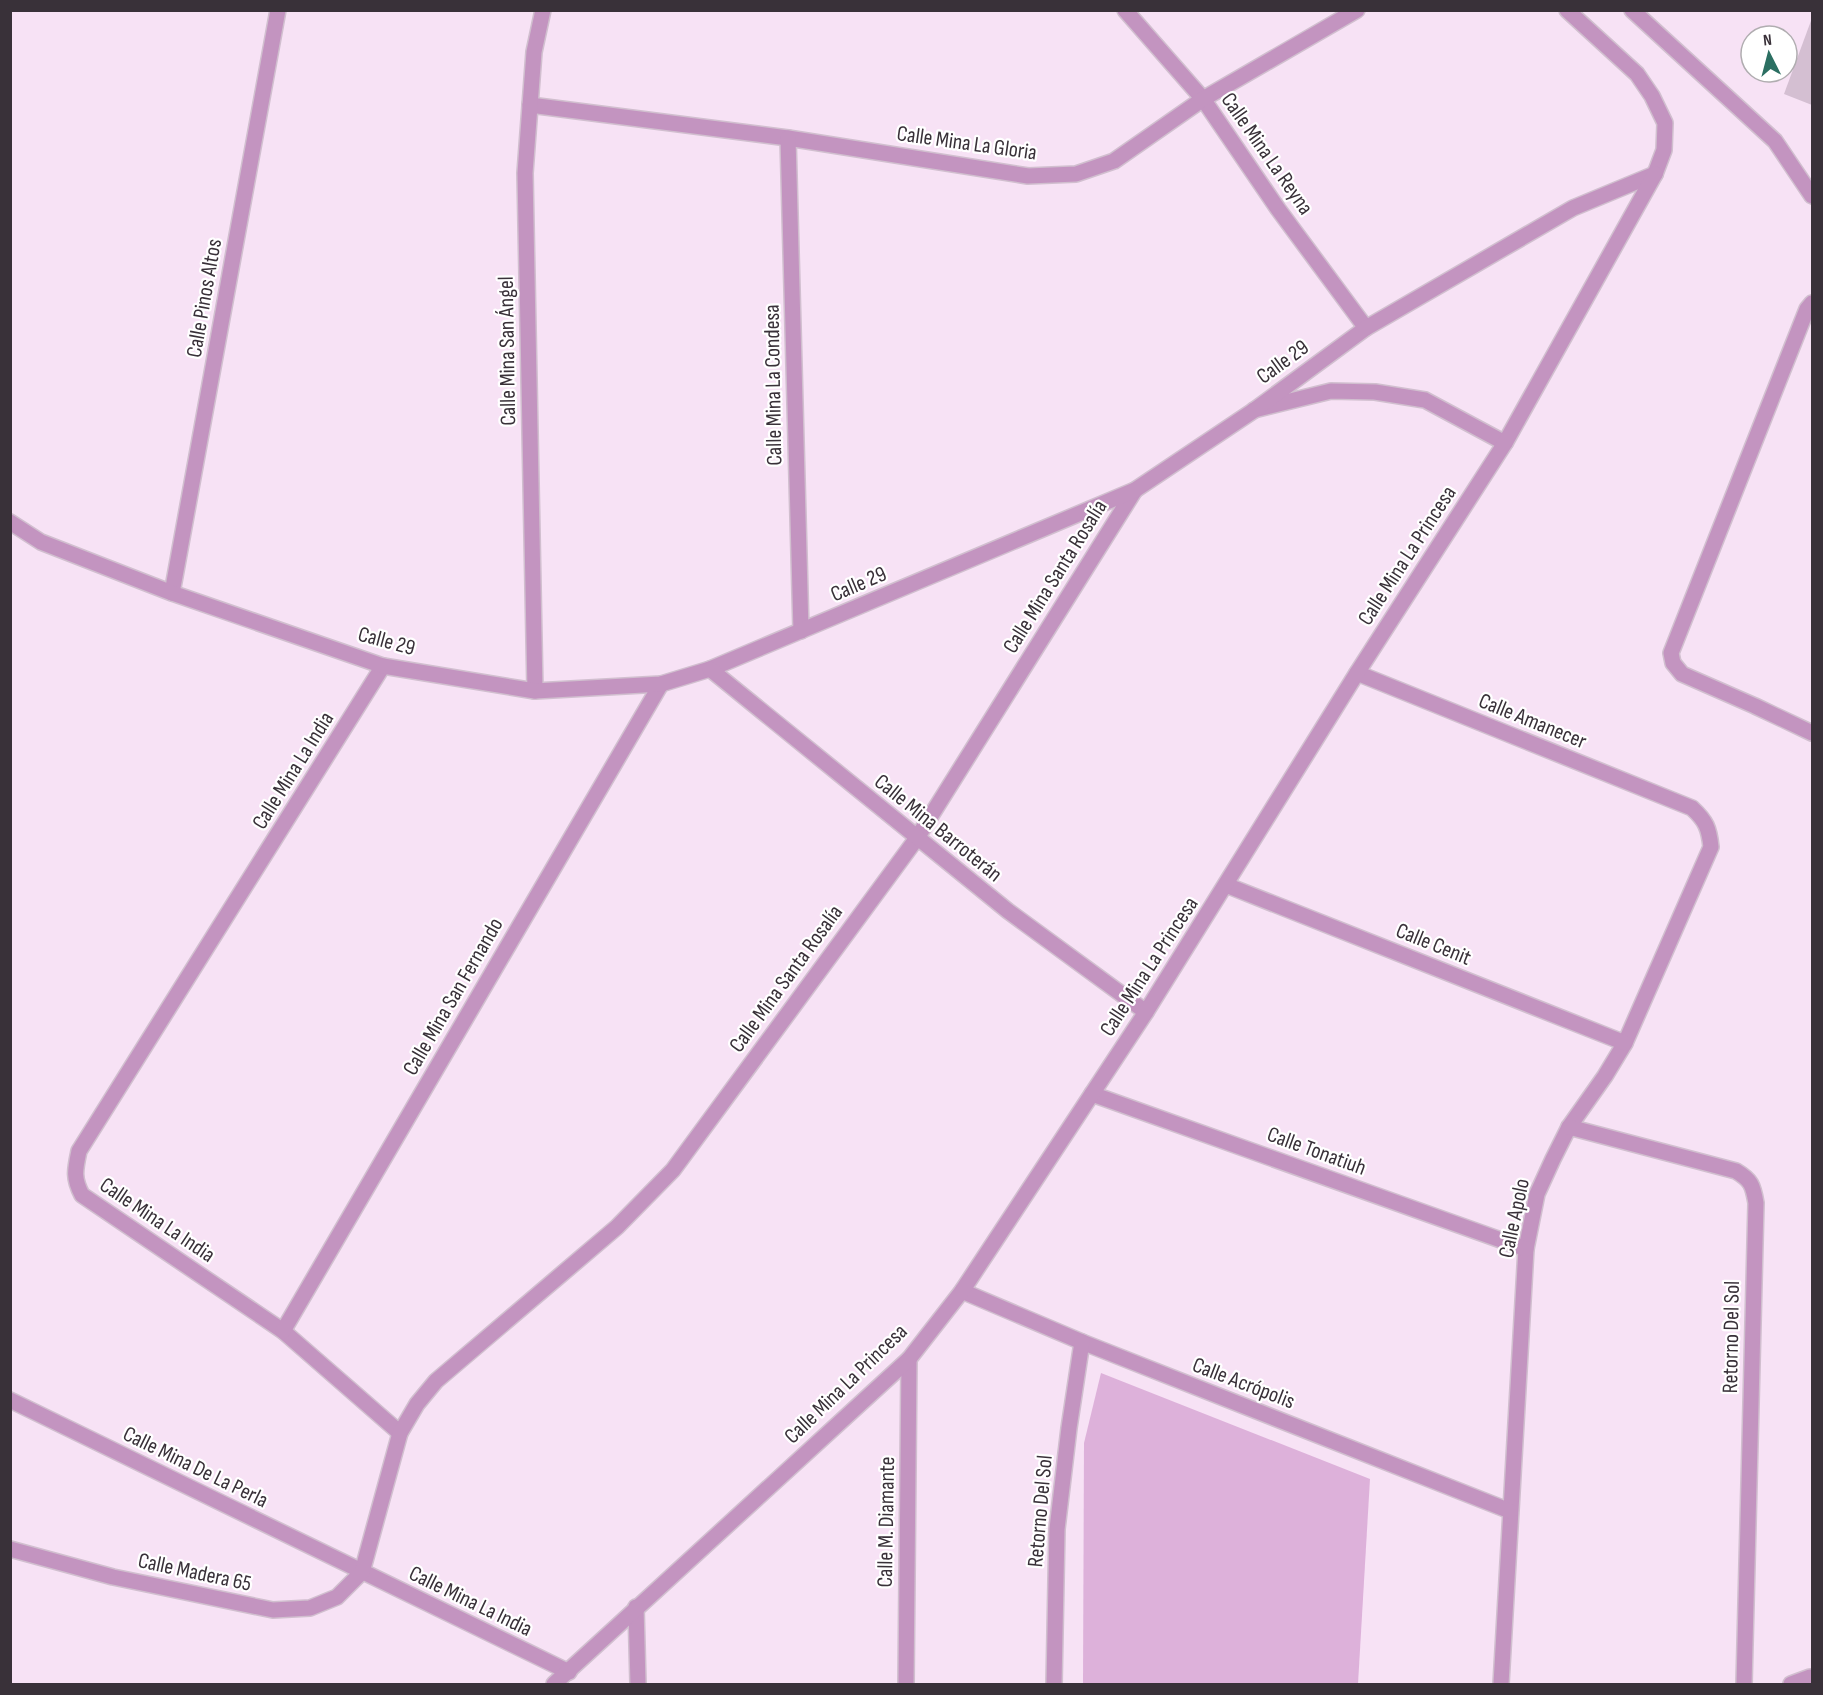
<svg xmlns="http://www.w3.org/2000/svg" width="1823" height="1695" font-family="'Sofia Sans Condensed',sans-serif">
	<style>
		.green { fill: #ddb1da }
		.building { fill: #d4bfd2 }
		.lines { fill: none; stroke-linecap: round; stroke-linejoin: round }
		.service-casing { stroke: #d1bfcf; stroke-width: 18 }
		.minor-casing { stroke: #d1bfcf; stroke-width: 18 }
		.tertiary-casing { stroke: #d1bfcf; stroke-width: 18 }
		.service { stroke: #c394c0; stroke-width: 15 }
		.minor { stroke: #c394c0; stroke-width: 15 }
		.tertiary { stroke: #c394c0; stroke-width: 15 }
		.labels { text-anchor: middle; stroke-width: 4.5; stroke-linejoin: round; paint-order: stroke }
		.street-label { font-size: 22px; fill: #393139; stroke: #fff }
	</style>
	<rect width="100%" height="100%" fill="#f7e2f5"/>
	<path class="green" d="M 1101,1373 L 1370,1479 L 1358,1684 L 1083,1684 L 1084,1443 Z"/>
	<path class="building" d="M 1812,18 L 1812,105 L 1784,94 Z"/>
	<g class="lines">
		<g class="service-casing">
			<g id="service">
				<path d="M 1632,10 L 1775,141 L 1812,196"/>
				<path d="M 1812,303 L 1807,309 L 1671,653 L 1673,663 L 1682,674 L 1755,706 L 1812,733"/>
			</g>
		</g>
		<g class="minor-casing">
			<g id="minor">
				<path d="M 1125,10 L 1203,99 L 1278,209 L 1366,328"/>
				<path d="M 1567,10 L 1637,74 L 1652,96 L 1665,123 L 1664,150 L 1655,174"/>
				<path d="M 530,105 L 788,138 L 1028,176 L 1076,174 L 1114,161 L 1203,99 L 1357,10"/>
				<path d="M 788,138 L 801,631"/>
				<path d="M 1254,410 L 1331,391 L 1375,392 L 1425,400 L 1505,443"/>
				<path d="M 172,593 L 278,10"/>
				<path d="M 383,666 L 79,1151 C 75,1170 73,1178 82,1195 L 283,1331 L 400,1433"/>
				<path d="M 1357,673 L 1692,808 C 1706,821 1709,828 1711,847 L 1625,1043 L 1605,1076 L 1569,1127 L 1553,1159 L 1537,1194 L 1526,1249 L 1501,1684"/>
				<path d="M 535,691 L 525,173 L 534,52 L 543,10"/>
				<path d="M 1226,885 L 1625,1043"/>
				<path d="M 1092,1094 L 1526,1249"/>
				<path d="M 1569,1127 L 1736,1171 C 1751,1180 1753,1185 1756,1203 L 1744,1684"/>
				<path d="M 962,1291 L 1082,1342 L 1510,1511"/>
				<path d="M 283,1331 L 661,684"/>
				<path d="M 10,1400 L 569,1672"/>
				<path d="M 10,1549 L 113,1577 L 273,1610 L 310,1608 L 337,1597 L 362,1572 L 400,1433 L 417,1404 L 436,1381 L 617,1227 L 673,1170 L 917,838 L 1135,490"/>
				<path d="M 636,1607 L 638,1684"/>
				<path d="M 906,1684 L 909,1359"/>
				<path d="M 1054,1684 L 1057,1529 L 1069,1428 L 1082,1342"/>
				<path d="M 1791,1684 L 1810,1677"/>
			</g>
		</g>
		<g class="tertiary-casing">
			<g id="tertiary">
				<path d="M 10,522 L 41,542 L 172,593 L 383,666 L 535,691 L 661,684 L 710,669 L 1135,490 L 1253,411 L 1366,328 L 1573,208 L 1655,174"/>
				<path d="M 710,669 L 1008,911 L 1146,1012"/>
				<path d="M 554,1684 L 909,1359 L 962,1291 L 1146,1012 L 1357,673 L 1505,443 L 1655,174"/>
			</g>
		</g>
		<use href="#service" class="service"/>
		<use href="#minor" class="minor"/>
		<use href="#tertiary" class="tertiary"/>
	</g>
	<g class="labels">
		<g class="street-label">
			<text transform="translate(967 142) rotate(8)" y="8">Calle Mina La Gloria</text>
			<text transform="translate(1268 153) rotate(55)" y="8">Calle Mina La Reyna</text>
			<text transform="translate(203 298) rotate(-80)" y="8">Calle Pinos Altos</text>
			<text transform="translate(506 351) rotate(-91)" y="8">Calle Mina San Ángel</text>
			<text transform="translate(1282 361) rotate(-36)" y="8">Calle 29</text>
			<text transform="translate(772 385) rotate(-91)" y="8">Calle Mina La Condesa</text>
			<text transform="translate(1406 555) rotate(-57)" y="8">Calle Mina La Princesa</text>
			<text transform="translate(1054 576) rotate(-58)" y="8">Calle Mina Santa Rosalía</text>
			<text transform="translate(858 583) rotate(-23)" y="8">Calle 29</text>
			<text transform="translate(387 640) rotate(15)" y="8">Calle 29</text>
			<text transform="translate(1533 720) rotate(22)" y="8">Calle Amanecer</text>
			<text transform="translate(292 770) rotate(-58)" y="8">Calle Mina La India</text>
			<text transform="translate(939 827) rotate(39)" y="8">Calle Mina Barroterán</text>
			<text transform="translate(1434 943) rotate(22)" y="8">Calle Cenit</text>
			<text transform="translate(1148 966) rotate(-57)" y="8">Calle Mina La Princesa</text>
			<text transform="translate(785 978) rotate(-54)" y="8">Calle Mina Santa Rosalía</text>
			<text transform="translate(452 996) rotate(-60)" y="8">Calle Mina San Fernando</text>
			<text transform="translate(1317 1150) rotate(20)" y="8">Calle Tonatiuh</text>
			<text transform="translate(1513 1218) rotate(-78)" y="8">Calle Apolo</text>
			<text transform="translate(158 1219) rotate(34)" y="8">Calle Mina La India</text>
			<text transform="translate(1730 1337) rotate(-89)" y="8">Retorno Del Sol</text>
			<text transform="translate(1244 1382) rotate(21)" y="8">Calle Acrópolis</text>
			<text transform="translate(845 1383) rotate(-44)" y="8">Calle Mina La Princesa</text>
			<text transform="translate(196 1466) rotate(26)" y="8">Calle Mina De La Perla</text>
			<text transform="translate(1039 1511) rotate(-85)" y="8">Retorno Del Sol</text>
			<text transform="translate(885 1522) rotate(-89)" y="8">Calle M. Diamante</text>
			<text transform="translate(195 1571) rotate(12)" y="8">Calle Madera 65</text>
			<text transform="translate(471 1600) rotate(26)" y="8">Calle Mina La India</text>
		</g>
	</g>
	<rect width="1823" height="1695" fill="none" stroke="#393139" stroke-width="24"/>
	<g transform="translate(1769 54) rotate(354)"><circle r="28" fill="#ffffff" stroke="#b0adb0" stroke-width="1.5"/>
	<path d="M0-4.5L10 22L0 15L-10 22Z" fill="#2b6f62"/>
	<text y="-9" font-size="16" font-weight="bold" text-anchor="middle" fill="#393139">N</text>
	</g>
</svg>
